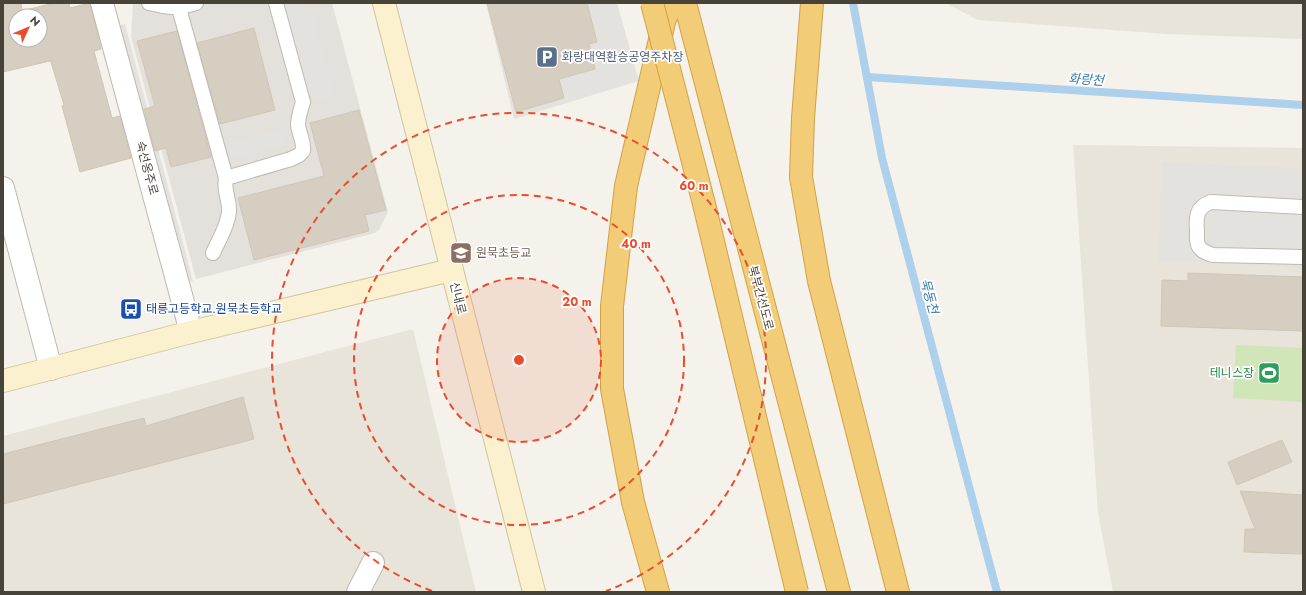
<svg xmlns="http://www.w3.org/2000/svg" width="1306" height="595" font-family="Jost,'Noto Sans KR',sans-serif">
	<style>
		.residential { fill: #e8e4da }
		.industrial { fill: #e4e1dc }
		.green { fill: #d0e5b8 }
		.parking { fill: #e3e2df }
		.lines { fill: none; stroke-linecap: round; stroke-linejoin: round }
		.stream { stroke: #add1ec; stroke-width: 8 }
		.building { fill: #d5cec1; stroke: #d0c6b5; fill-rule: evenodd }
		.lane-casing { stroke: #bfbaae; stroke-width: 16 }
		.street-casing { stroke: #bfbaae; stroke-width: 24 }
		.secondary-casing { stroke: #d0c49e; stroke-width: 24 }
		.highway-casing { stroke: #d2a147; stroke-width: 24 }
		.lane { stroke: #fff; stroke-width: 14 }
		.street { stroke: #fff; stroke-width: 22 }
		.secondary { stroke: #fbf1cf; stroke-width: 22 }
		.highway { stroke: #f3cc77; stroke-width: 22 }
		.highway-bridge-casing { stroke: #d2a147; stroke-width: 24; stroke-linecap: butt }
		.highway-bridge { stroke: #f3cc77; stroke-width: 22 }
		.ring { fill: none; stroke: #ea4c2d; stroke-width: 2; stroke-dasharray: 7 5 }
		.labels { text-anchor: middle; stroke-width: 3.5; stroke-linejoin: round; paint-order: stroke }
		.service-label { font-size: 12px; fill: #4e5e75; stroke: #fff; text-anchor: start }
		.street-label { font-size: 12px; fill: #484339; stroke: #fff }
		.education-label { font-size: 12px; fill: #785e54; stroke: #fff; text-anchor: start }
		.transit-label { font-size: 12px; fill: #164399; stroke: #fff; text-anchor: start }
		.leisure-label { font-size: 12px; fill: #27864d; stroke: #fff; text-anchor: end }
		.water-label { font-size: 13px; font-style: italic; fill: #3a7bad; stroke: #fff }
		.centre { fill: #ea4c2d; stroke: #fff; stroke-width: 2 }
		.ring-label { font-size: 12px; text-anchor: middle; font-weight: bold; fill: #ea4c2d; stroke: #fff; stroke-width: 3.5; stroke-linejoin: round; paint-order: stroke }
	</style>
	<rect width="100%" height="100%" fill="#f4f2eb"/>
	<g class="residential">
		<path d="M 945,3 L 1303,3 L 1303,39 L 1166,34 L 978,20 Z"/>
		<path d="M 1073,145 L 1303,148 L 1303,592 L 1113,592 L 1098,513 Z"/>
		<path d="M 413,329 L 476,592 L 3,592 L 3,436 Z"/>
	</g>
	<path class="industrial" d="M 133,3 L 332,3 L 388,212 L 379,230 L 375,233 L 196,279 L 131,37 Z"/>
	<path class="green" d="M 1236,345 L 1303,348 L 1303,402 L 1233,398 Z"/>
	<g class="parking">
		<path d="M 285,3 L 309,3 L 335,97 L 313,103 Z"/>
		<path d="M 486,3 L 617,3 L 639,81 L 514,119 Z"/>
		<path d="M 125,24 L 193,281 L 185,283 L 117,26 Z"/>
		<path d="M 280,130 L 284,145 L 232,159 L 228,144 Z"/>
		<path d="M 1162,162 L 1303,168 L 1303,267 L 1158,261 Z"/>
	</g>
	<g class="lines">
		<g class="stream">
			<path d="M 853,3 L 882,158 L 997,592"/>
			<path d="M 867,77 L 1303,105"/>
		</g>
	</g>
	<g class="building">
		<path d="M 3,3 L 21,3 L 22,11 L 54,3 L 69,3 L 70,8 L 90,3 L 101,49 L 94,51 L 112,118 L 120,116 L 131,158 L 80,172 L 62,106 L 64,105 L 51,62 L 50,61 L 3,72 ZM 16,16 L 40,16 L 40,40 L 16,40 Z"/>
		<path d="M 487,3 L 587,3 L 597,42 L 589,44 L 595,69 L 559,79 L 564,98 L 516,112 Z"/>
		<path d="M 254,28 L 275,110 L 220,124 L 197,43 Z"/>
		<path d="M 177,31 L 211,157 L 171,167 L 166,148 L 155,151 L 144,109 L 155,106 L 137,41 Z"/>
		<path d="M 359,110 L 386,210 L 365,215 L 369,231 L 254,260 L 238,198 L 324,176 L 310,123 Z"/>
		<path d="M 1188,273 L 1303,277 L 1303,331 L 1161,326 L 1162,280 L 1188,281 Z"/>
		<path d="M 243,397 L 254,439 L 3,504 L 3,454 L 144,418 L 146,426 Z"/>
		<path d="M 1282,440 L 1292,462 L 1237,485 L 1228,462 Z"/>
		<path d="M 1240,491 L 1303,495 L 1303,554 L 1244,552 L 1245,529 L 1255,529 Z"/>
	</g>
	<g class="lines">
		<g class="lane-casing">
			<g id="lane">
				<path d="M 149,3 C 170,8 175,9 196,3"/>
				<path d="M 179,8 L 226,178 L 291,159 L 299,155 L 303,151 C 304,141 299,134 298,125 C 298,117 301,109 303,102 L 276,3"/>
				<path d="M 1303,207 L 1211,202 C 1196,207 1196,217 1197,231 C 1197,236 1196,242 1199,247 C 1203,252 1207,253 1213,255 L 1303,257"/>
				<path d="M 213,253 C 218,241 228,226 229,212 C 230,200 223,191 226,178"/>
			</g>
		</g>
		<g class="street-casing">
			<g id="street">
				<path d="M 102,3 L 191,332"/>
				<path d="M 3,188 L 51,369"/>
				<path d="M 358,592 L 373,563"/>
			</g>
		</g>
		<g class="secondary-casing">
			<g id="secondary">
				<path d="M 384,3 L 534,592"/>
				<path d="M 3,381 L 191,332 L 451,270"/>
			</g>
		</g>
		<g class="highway-casing">
			<g id="highway">
				<path d="M 685,3 L 839,592"/>
				<path d="M 812,3 L 803,118 L 801,177 L 819,281 L 898,592"/>
				<path d="M 658,592 L 633,502 L 612,389 L 612,306 L 626,186 L 665,18 L 673,3"/>
			</g>
		</g>
		<use href="#lane" class="lane"/>
		<use href="#street" class="street"/>
		<use href="#secondary" class="secondary"/>
		<use href="#highway" class="highway"/>
		<g class="highway-bridge-casing">
			<path id="highway-bridge" d="M 652,3 L 704,204 L 797,592"/>
		</g>
		<use href="#highway-bridge" class="highway-bridge"/>
	</g>
	<circle cx="519" cy="360" r="82" fill="#ea4c2d" fill-opacity=".12"/>
	<g class="ring">
		<circle cx="519" cy="360" r="82"/>
		<circle cx="519" cy="360" r="165"/>
		<path d="M432 591A247 247 0 1 1 606 591"/>
	</g>
	<defs>
		<g id="parking-square" transform="scale(1.15)"><rect x="-9" y="-9" width="18" height="18" rx="4" fill="#5c6f8a" stroke="#fff"/><path d="M-3.5-5.5H1a3.5 3.5 0 0 1 0 7H-1V5.5H-3.5ZM-1-3.4V-.6H.8a1.4 1.4 0 0 0 0-2.8Z" fill="#fff"/></g>
		<g id="school-square" transform="scale(1.15)"><rect x="-9" y="-9" width="18" height="18" rx="4" fill="#8d6e63" stroke="#fff"/><path d="M0-5L7-2L0 1L-7-2ZM-4 1L0 2.5L4 1V4Q0 6-4 4Z" fill="#fff"/></g>
		<g id="bus-square" transform="scale(1.15)"><rect x="-9" y="-9" width="18" height="18" rx="4" fill="#1a4fb4" stroke="#fff"/><path d="M-5-6H5V4H4V6H2V4H-2V6H-4V4H-5ZM-3.5-4V0h7V-4ZM-3.5 1.2v1.5H-2V1.2ZM2 1.2v1.5H3.5V1.2Z" fill="#fff"/></g>
		<g id="stadium-square" transform="scale(1.15)"><rect x="-9" y="-9" width="18" height="18" rx="4" fill="#2e9e5b" stroke="#fff"/><path d="M0-5a6.5 5 0 1 0 0 10a6.5 5 0 1 0 0-10ZM-3.5-1.8h7v3.6h-7Z" fill="#fff"/></g>
	</defs>
	<g fill-rule="evenodd">
		<use href="#parking-square" x="547" y="57"/>
		<use href="#school-square" x="461" y="253"/>
		<use href="#bus-square" x="131" y="309"/>
		<use href="#stadium-square" x="1269" y="373"/>
	</g>
	<g class="labels">
		<g class="service-label">
			<text x="562" y="61">화랑대역환승공영주차장</text>
		</g>
		<g class="street-label">
			<text transform="translate(147 168) rotate(75)" y="4">숙선옹주로</text>
			<text transform="translate(458 298) rotate(76)" y="4">신내로</text>
			<text transform="translate(761 298) rotate(75)" y="4">북부간선도로</text>
		</g>
		<g class="education-label">
			<text x="476" y="257">원묵초등교</text>
		</g>
		<g class="transit-label">
			<text x="146" y="313">태릉고등학교.원묵초등학교</text>
		</g>
		<g class="leisure-label">
			<text x="1254" y="377">테니스장</text>
		</g>
		<g class="water-label">
			<text transform="translate(1086 79) rotate(4)" y="5">화랑천</text>
			<text transform="translate(930 296) rotate(75)" y="5">묵동천</text>
		</g>
	</g>
	<circle cx="519" cy="360" r="6" class="centre"/>
	<g class="ring-label">
		<text x="694" y="190">60 m</text>
		<text x="636" y="248">40 m</text>
		<text x="577" y="306">20 m</text>
	</g>
	<rect width="1306" height="595" fill="none" stroke="#484339" stroke-width="8"/>
	<g transform="translate(28 28) rotate(46)"><circle r="19" fill="#ffffff" stroke="#b6b4b0"/>
	<path d="M0-3L7 15L0 10L-7 15Z" fill="#ea4c2d"/>
	<text y="-6" font-size="11" font-weight="bold" text-anchor="middle" fill="#484339">N</text>
	</g>
</svg>
